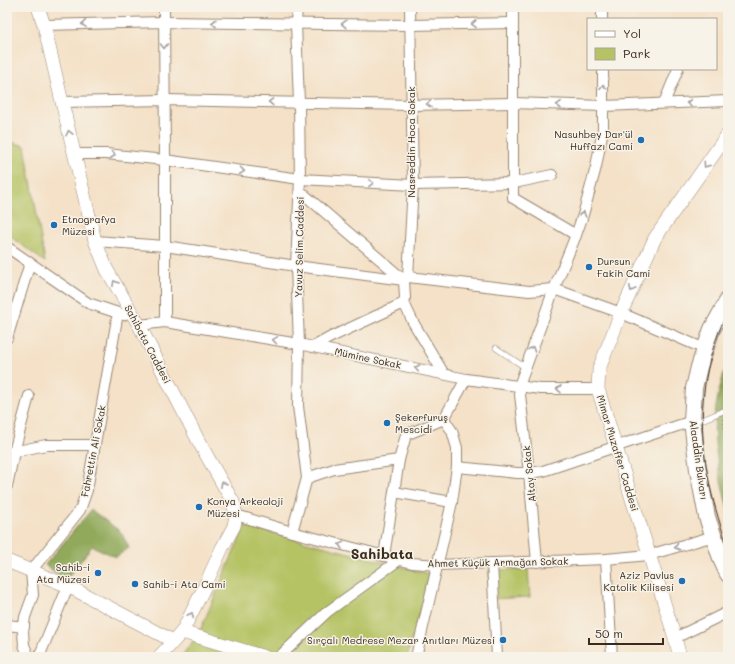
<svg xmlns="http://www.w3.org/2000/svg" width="735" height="664" font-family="Mali,sans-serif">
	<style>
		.green { fill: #b6c365; stroke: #787642 }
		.forest { fill: #90a95a; stroke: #666a3c }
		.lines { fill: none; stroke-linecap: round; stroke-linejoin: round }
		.service-casing { stroke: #988672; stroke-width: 6 }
		.minor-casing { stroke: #988672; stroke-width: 12 }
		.tertiary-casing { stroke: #988672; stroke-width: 14 }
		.primary-casing { stroke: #988672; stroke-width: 18 }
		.path { stroke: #988672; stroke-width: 2; stroke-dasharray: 1 3; stroke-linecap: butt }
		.service { stroke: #fff; stroke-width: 5 }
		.minor { stroke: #fff; stroke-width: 10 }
		.tertiary { stroke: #fff; stroke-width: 13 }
		.primary { stroke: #fff; stroke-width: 16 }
		.tram { stroke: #3b2a1e; stroke-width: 1 }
		.oneway { stroke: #a79f9a }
		.poi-dot { fill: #1f6fb2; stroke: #f7f3e8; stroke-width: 1.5 }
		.labels { text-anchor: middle; stroke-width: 3; stroke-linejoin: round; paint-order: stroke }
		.poi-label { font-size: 10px; fill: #3b2a1e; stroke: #f7f3e8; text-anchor: start }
		.street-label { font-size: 10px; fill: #3b2a1e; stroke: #f7f3e8 }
		.district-label { font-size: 14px; font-weight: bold; fill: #3b2a1e; stroke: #f7f3e8 }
	</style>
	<rect width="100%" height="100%" fill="#f7f3e8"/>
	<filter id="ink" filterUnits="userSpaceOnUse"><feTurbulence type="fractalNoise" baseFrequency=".025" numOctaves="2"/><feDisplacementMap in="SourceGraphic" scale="8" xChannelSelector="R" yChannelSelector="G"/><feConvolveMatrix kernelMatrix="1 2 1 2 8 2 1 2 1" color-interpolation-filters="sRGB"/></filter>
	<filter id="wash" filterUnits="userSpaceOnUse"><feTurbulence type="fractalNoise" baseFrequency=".012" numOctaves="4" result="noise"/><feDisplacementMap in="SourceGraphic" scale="16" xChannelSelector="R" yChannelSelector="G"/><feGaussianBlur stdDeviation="0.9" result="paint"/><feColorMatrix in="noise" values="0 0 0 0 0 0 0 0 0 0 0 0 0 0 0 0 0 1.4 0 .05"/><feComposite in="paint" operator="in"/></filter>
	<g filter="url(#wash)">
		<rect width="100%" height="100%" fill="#f4e1c7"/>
		<g class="green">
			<path d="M 7,141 L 25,146 L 45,262 L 7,234 Z"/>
			<path d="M 245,526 L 430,574 L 407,657 L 181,657 L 199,633 Z"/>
			<path d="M 528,569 L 530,597 L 491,599 L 489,570 Z"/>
		</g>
		<g class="forest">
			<path d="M 728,359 L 728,509 C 720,478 712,446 715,414 C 717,395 723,377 728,359 Z"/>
			<path d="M 91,510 L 121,532 L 129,548 L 116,557 L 92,546 L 66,580 L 45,565 Z"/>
		</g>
	</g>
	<g filter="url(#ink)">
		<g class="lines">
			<g class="service-casing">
				<g id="service">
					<path d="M 496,348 L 520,364 L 526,367"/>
					<path d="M 693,421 L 702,420 L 728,409"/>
				</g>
			</g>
			<g class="minor-casing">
				<g id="minor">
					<path d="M 164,7 L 165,160 L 165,322"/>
					<path d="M 513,7 L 513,198 L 576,235"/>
					<path d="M 602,7 L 602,19"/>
					<path d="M 44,25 L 164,22 L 410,25 L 513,23"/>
					<path d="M 62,102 L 165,100 L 411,105 L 513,103 L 604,106 L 728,101"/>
					<path d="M 664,103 L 678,69"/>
					<path d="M 74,154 L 106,154 L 165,160 L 300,179 L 413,185 L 514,183 L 552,175"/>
					<path d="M 300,191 L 404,280 L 405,298 L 404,303 L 413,322 L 444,374"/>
					<path d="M 95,241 L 165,246 L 296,266 L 404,280 L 408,277 L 529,291 L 554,289 L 621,313 L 705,349"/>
					<path d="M 7,247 L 88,303 L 124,315"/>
					<path d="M 408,277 L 413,185 L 410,7"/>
					<path d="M 139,325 L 165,322 L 299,344 L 466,379 L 540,389 L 598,389"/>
					<path d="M 7,338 L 30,263"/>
					<path d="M 313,347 L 331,337 L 404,303"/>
					<path d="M 8,453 L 46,445 L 95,445"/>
					<path d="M 457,467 L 517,473 L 529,473 L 543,471 L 692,421"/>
					<path d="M 307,478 L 334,469 L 399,460"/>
					<path d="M 7,486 L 14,452 L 29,396"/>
					<path d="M 394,492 L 452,502"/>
					<path d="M 236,515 L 292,532 L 412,563 L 437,565 L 606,559 L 649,555 L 714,536"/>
					<path d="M 292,532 L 307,478 L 298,406 L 299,344 L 296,266 L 300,179 L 299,103 L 296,23 L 297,7"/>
					<path d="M 384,556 L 399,460 L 406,435 L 444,419 L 466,379"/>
					<path d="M 606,559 L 612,657"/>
					<path d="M 537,562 L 529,473 L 519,386 L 554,289 L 576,235 L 583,215 L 596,167 L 603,129 L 603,69"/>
					<path d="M 492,563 L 497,657"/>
					<path d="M 7,625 L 24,627"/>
					<path d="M 675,638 L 728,612"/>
					<path d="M 29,657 L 24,645 L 23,632 L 25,617 L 33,595 L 31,571 L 80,510 L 87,490 L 118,313"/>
					<path d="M 39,657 L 68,586"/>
					<path d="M 279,657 L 327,612 L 399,560"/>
					<path d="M 416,657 L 452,502 L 457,467 L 457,448 L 452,431 L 444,419"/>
				</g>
			</g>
			<g class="tertiary-casing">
				<g id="tertiary">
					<path d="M 38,7 L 44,25 L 62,102 L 95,241 L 107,270 L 139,325 L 199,442 L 233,502 L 236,515 L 234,526 L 222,548 L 204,588 L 182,632 L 159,657"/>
					<path d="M 7,561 L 68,586 L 173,641"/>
					<path d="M 182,632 L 265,657"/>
					<path d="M 680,657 L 675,638 L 598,389 L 599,369 L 621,313 L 655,238 L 728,134"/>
				</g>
			</g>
			<g class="primary-casing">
				<path id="primary" d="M 728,300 L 712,329 L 699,367 L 694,388 L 692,421 L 698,470 L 707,517 L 722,561 L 728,574"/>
			</g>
			<g class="path">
				<path d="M 724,403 L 728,384"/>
				<path d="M 723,419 L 728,451"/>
			</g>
			<use href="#service" class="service"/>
			<use href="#minor" class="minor"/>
			<use href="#tertiary" class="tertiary"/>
			<use href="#primary" class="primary"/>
			<path class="tram" d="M 728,311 C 689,390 699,467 728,547"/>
		</g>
		<defs><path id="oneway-chevron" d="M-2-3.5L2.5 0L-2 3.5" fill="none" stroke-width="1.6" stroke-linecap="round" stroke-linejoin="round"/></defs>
		<g class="oneway">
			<use href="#oneway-chevron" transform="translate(214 23) rotate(-180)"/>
			<use href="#oneway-chevron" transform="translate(84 24) rotate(179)"/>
			<use href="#oneway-chevron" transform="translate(344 24) rotate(-179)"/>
			<use href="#oneway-chevron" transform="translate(474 24) rotate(179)"/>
			<use href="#oneway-chevron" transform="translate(164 46) rotate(89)"/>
			<use href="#oneway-chevron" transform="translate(603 87) rotate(-91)"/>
			<use href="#oneway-chevron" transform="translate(271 102) rotate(-179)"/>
			<use href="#oneway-chevron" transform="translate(689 103) rotate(178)"/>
			<use href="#oneway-chevron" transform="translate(429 104) rotate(179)"/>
			<use href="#oneway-chevron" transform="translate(559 105) rotate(-178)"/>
			<use href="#oneway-chevron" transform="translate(69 133) rotate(-103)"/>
			<use href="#oneway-chevron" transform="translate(113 155) rotate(6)"/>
			<use href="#oneway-chevron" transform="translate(706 165) rotate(125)"/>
			<use href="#oneway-chevron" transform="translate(242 171) rotate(8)"/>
			<use href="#oneway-chevron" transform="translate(371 183) rotate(3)"/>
			<use href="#oneway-chevron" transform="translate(583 214) rotate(-73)"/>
			<use href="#oneway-chevron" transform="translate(115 283) rotate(-119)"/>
			<use href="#oneway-chevron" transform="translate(632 289) rotate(114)"/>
			<use href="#oneway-chevron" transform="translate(275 340) rotate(-171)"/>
			<use href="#oneway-chevron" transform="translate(532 349) rotate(-70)"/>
			<use href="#oneway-chevron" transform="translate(417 368) rotate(-168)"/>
			<use href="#oneway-chevron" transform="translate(559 389) rotate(-179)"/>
			<use href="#oneway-chevron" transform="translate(223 484) rotate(-119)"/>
			<use href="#oneway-chevron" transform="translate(341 545) rotate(-165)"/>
			<use href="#oneway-chevron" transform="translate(677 547) rotate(164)"/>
			<use href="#oneway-chevron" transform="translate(191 615) rotate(-63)"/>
		</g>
	</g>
	<g class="poi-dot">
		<circle cx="641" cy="140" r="4"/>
		<circle cx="54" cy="225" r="4"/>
		<circle cx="589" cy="267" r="4"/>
		<circle cx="387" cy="423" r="4"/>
		<circle cx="199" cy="507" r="4"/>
		<circle cx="98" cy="573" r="4"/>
		<circle cx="682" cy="581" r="4"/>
		<circle cx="135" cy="584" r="4"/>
		<circle cx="503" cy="640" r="4"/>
	</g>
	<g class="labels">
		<g class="poi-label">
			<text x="633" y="138" text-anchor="end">Nasuhbey Dar'ül<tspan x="633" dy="12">Huffazı Cami</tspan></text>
			<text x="62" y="223">Etnografya<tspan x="62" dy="12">Müzesi</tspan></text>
			<text x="597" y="265">Dursun<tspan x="597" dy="12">Fakih Cami</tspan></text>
			<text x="395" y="421">Şekerfuruş<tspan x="395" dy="12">Mescidi</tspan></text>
			<text x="207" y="505">Konya Arkeoloji<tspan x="207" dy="12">Müzesi</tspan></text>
			<text x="90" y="571" text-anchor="end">Sahib-i<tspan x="90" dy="12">Ata Müzesi</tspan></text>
			<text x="674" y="579" text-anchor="end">Aziz Pavlus<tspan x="674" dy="12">Katolik Kilisesi</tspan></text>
			<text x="143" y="588">Sahib-i Ata Cami</text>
			<text x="495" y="644" text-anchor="end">Sırçalı Medrese Mezar Anıtları Müzesi</text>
		</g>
		<g class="street-label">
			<text transform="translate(411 142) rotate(-90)" y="4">Nasreddin Hoca Sokak</text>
			<text transform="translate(299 247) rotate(-89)" y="4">Yavuz Selim Caddesi</text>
			<text transform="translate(148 344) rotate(62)" y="4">Sahibata Caddesi</text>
			<text transform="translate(368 358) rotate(12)" y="4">Mümine Sokak</text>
			<text transform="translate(93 451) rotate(-79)" y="4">Fahrettin Ali Sokak</text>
			<text transform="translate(618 453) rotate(73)" y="4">Mimar Muzaffer Caddesi</text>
			<text transform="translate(699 460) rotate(82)" y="4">Alaaddin Bulvarı</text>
			<text transform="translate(529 474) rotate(-96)" y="4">Altay Sokak</text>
			<text transform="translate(498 562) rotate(-1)" y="4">Ahmet Küçük Armağan Sokak</text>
		</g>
		<g class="district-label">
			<text x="382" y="559">Sahibata</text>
		</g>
	</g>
	<rect width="735" height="664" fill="none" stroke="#f7f3e8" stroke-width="24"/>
	<rect x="587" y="18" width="130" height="52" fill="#f7f3e8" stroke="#aca397"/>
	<rect x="595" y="31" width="20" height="6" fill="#ffffff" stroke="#aca397"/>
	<text x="623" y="38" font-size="12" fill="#3b2a1e">Yol</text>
	<rect x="595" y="48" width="20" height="12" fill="#b6c365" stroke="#aca397"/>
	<text x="623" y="58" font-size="12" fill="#3b2a1e">Park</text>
	<path d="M589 638v6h74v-6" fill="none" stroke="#3b2a1e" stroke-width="2"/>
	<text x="595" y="638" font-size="12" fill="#3b2a1e" stroke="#f7f3e8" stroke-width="3" paint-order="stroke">50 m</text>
</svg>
